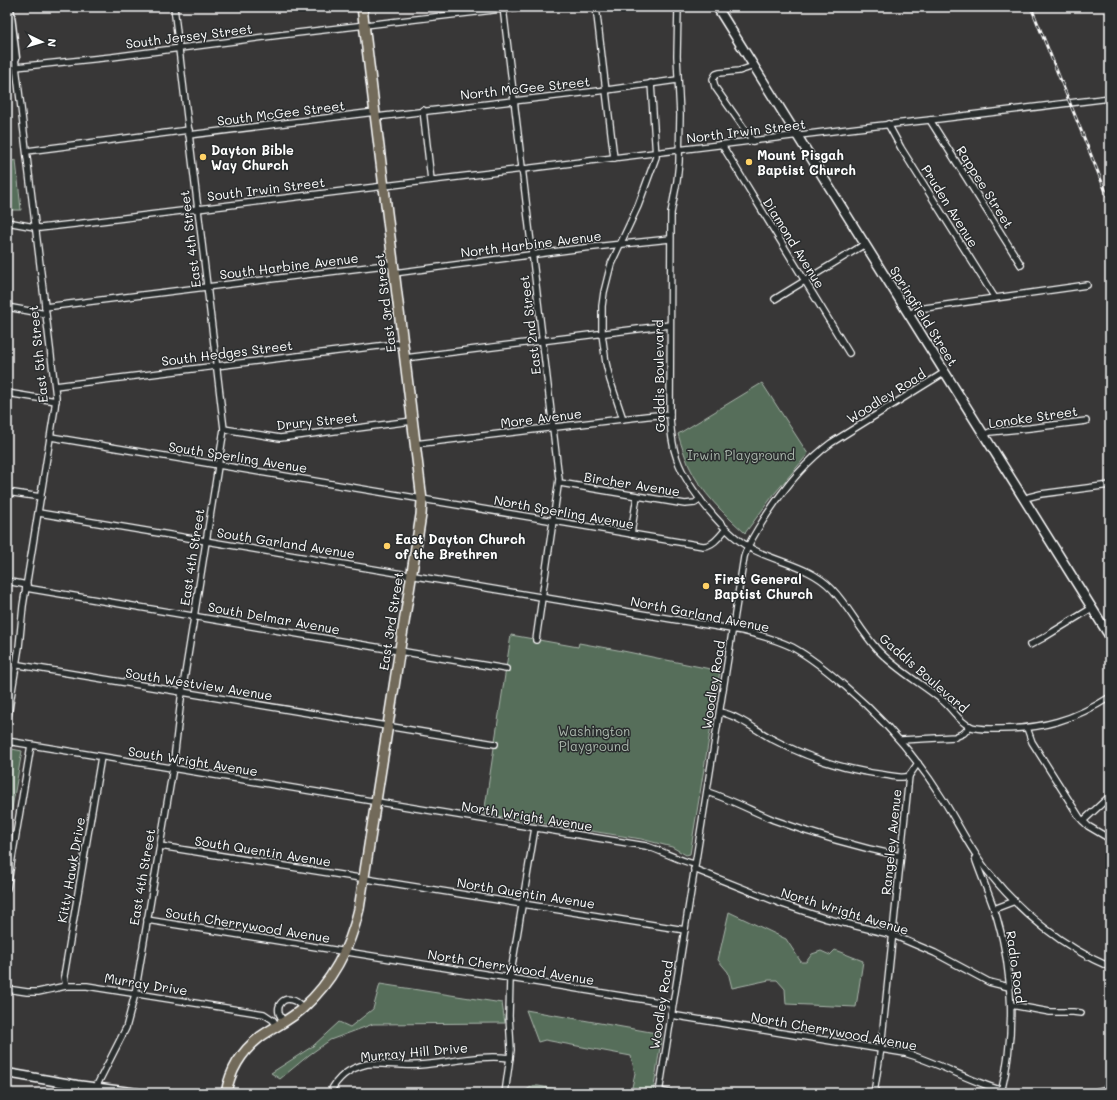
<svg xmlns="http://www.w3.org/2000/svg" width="1117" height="1100" font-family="Mali,sans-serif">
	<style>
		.green { fill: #566e5a; stroke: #aab6ac }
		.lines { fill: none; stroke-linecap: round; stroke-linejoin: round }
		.street-casing { stroke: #fff; stroke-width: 8 }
		.secondary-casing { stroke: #fff; stroke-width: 11 }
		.primary-casing { stroke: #fff; stroke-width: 12 }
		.street { stroke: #2a2d2e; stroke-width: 5.5 }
		.secondary { stroke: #2a2d2e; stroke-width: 8 }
		.primary { stroke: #726b5a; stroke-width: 9 }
		.rail-casing { stroke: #fff; stroke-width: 3 }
		.rail { stroke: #2a2d2e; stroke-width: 1.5; stroke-dasharray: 4.5; stroke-linecap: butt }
		.poi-dot { fill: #ffd166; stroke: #2a2d2e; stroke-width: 1.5 }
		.labels { text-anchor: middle; stroke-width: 3; stroke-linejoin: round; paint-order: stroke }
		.street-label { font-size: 13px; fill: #fff; stroke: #2a2d2e }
		.poi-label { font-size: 13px; font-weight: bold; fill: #fff; stroke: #2a2d2e; text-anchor: start }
		.park-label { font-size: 13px; fill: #aab6ac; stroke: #2a2d2e }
	</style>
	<rect width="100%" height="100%" fill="#383737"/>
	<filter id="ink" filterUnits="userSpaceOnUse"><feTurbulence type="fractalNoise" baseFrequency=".025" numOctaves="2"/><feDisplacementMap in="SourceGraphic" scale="8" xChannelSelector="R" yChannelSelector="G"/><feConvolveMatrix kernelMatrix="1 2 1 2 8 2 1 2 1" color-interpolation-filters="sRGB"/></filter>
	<g filter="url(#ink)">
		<g class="green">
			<path d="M 7,155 L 12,161 L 16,160 L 21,210 L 7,210 Z"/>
			<path d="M 762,383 L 808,454 L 775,493 L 745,533 C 724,514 701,492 689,466 C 685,456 681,445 678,434 Z"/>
			<path d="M 511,635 L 578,647 L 579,643 L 623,651 L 720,671 L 690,854 L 686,855 L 672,847 L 641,839 L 484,814 Z"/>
			<path d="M 7,748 L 22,751 L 7,837 Z"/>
			<path d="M 729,912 L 786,939 L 801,962 L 806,962 L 812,954 L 821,951 L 830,955 L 835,950 L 863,961 L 856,1007 L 786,1004 L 785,989 L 777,980 L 769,980 L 732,988 L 728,972 L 718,960 Z"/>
			<path d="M 380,984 L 502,1003 L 505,1023 L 373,1024 L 330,1040 L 309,1055 L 280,1079 L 271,1073 L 313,1046 L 339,1022 L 350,1027 L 373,1009 Z"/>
			<path d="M 526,1010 L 662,1034 L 653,1093 L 627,1093 L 631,1092 L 635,1073 L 631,1056 L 545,1040 L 538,1042 Z"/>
			<path d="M 533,1086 L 538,1086 L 582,1093 L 521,1093 Z"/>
		</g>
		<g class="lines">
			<g class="street-casing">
				<g id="street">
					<path d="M 503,7 L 559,479 L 536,640"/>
					<path d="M 596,7 L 614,158"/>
					<path d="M 678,7 L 677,56 L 680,115 L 679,162 L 677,181 L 671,213 L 670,418 C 671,432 672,446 677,459 C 687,488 726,536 754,550 C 780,563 811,567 832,589 C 849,607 860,630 877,649 C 896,670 921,683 943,701 C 952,708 958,721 969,726 C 978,730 989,729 999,729 C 1042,729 1074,720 1110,697"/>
					<path d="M 7,56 L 15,58 L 56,397 L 55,407 L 23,606 L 19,647 L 7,722"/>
					<path d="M 16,67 L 112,57 L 280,35 L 520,7"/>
					<path d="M 423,110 L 431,180"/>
					<path d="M 376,117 L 607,90 L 677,80"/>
					<path d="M 930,120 L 1021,265"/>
					<path d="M 888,124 L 901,148 L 995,298"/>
					<path d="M 189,135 L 375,112"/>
					<path d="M 753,141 L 715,87 L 713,79 L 716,74 L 719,73 L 739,71 L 754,66"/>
					<path d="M 722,145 L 849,353"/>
					<path d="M 27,151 L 189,130"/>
					<path d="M 7,222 L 40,228 L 75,224 L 857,128 L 930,120 L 1110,98"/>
					<path d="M 394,273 L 575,249 L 670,239"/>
					<path d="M 775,299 L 865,244"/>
					<path d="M 7,307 L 46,314"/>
					<path d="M 45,307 L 393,264"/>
					<path d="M 909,315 L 916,310 L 925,308 L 1087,285"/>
					<path d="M 405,358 L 670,325"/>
					<path d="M 55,386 L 403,343"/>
					<path d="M 7,393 L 56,401"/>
					<path d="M 623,419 L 610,380 L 606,363 L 602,334 L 602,306 L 604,292 L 611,264 L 638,206 L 656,157 L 651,83"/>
					<path d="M 224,429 L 280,438 L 412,421"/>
					<path d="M 984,435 L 990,432 L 1030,428 L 1086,421"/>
					<path d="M 51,437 L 703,546 C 713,546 720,536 726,529"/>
					<path d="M 415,444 L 647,416 L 670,414"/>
					<path d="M 560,483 L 685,504 L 695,503 L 700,499"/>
					<path d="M 7,492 L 41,497"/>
					<path d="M 1024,499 L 1029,497 L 1041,494 L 1110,485"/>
					<path d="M 39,513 L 743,631 C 760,635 776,639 792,647 C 812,658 829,672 846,687 C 886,721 916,756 944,801 C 959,825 971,851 989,873 C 1021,913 1063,947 1110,967"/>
					<path d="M 631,534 L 637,496"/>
					<path d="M 7,581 L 27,585"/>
					<path d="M 26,588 L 506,669"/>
					<path d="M 1030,645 L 1043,638 L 1092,608"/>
					<path d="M 7,663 L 495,744"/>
					<path d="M 720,712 C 739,716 757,731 774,740 C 808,758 846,770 885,775 C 893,776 901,779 909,776"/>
					<path d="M 1027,728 L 1032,742 L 1080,818 L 1088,826 L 1110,839"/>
					<path d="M 901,740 L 955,737 L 964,733 L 970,726"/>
					<path d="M 7,741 L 646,846 C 663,851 679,861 695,864"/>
					<path d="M 707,792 C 730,799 752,811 774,820 C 815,835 858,847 900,856"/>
					<path d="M 1083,821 L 1110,796"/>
					<path d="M 160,846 L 685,930"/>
					<path d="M 975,858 C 982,879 991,898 997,918 C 1014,974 1015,1037 1001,1093"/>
					<path d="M 694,869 L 782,904 L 824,918 L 893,935 L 935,953 L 989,982 L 1009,987"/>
					<path d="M 7,888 L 31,745"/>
					<path d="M 994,909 L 1015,901"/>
					<path d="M 147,920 L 672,1004"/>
					<path d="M 66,986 L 64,976 L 101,757"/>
					<path d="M 7,989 L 27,992 L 38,992 L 66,986 L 87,986 L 264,1014 L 273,1020 L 277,1026"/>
					<path d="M 1011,1005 L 1050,1012 L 1073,1012 L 1081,1013"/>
					<path d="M 671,1015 L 905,1053 C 942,1064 974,1084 1011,1093"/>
					<path d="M 284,1022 C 282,1019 280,1016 279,1013 C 277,1004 284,997 292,1000 C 297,1001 300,1005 303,1008"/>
					<path d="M 96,1087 L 126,1028 L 135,994 L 173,768 L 181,699 L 224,429 L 174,7"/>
					<path d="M 659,1091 L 670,1093"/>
					<path d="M 330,1093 C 337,1077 350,1068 367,1064 C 384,1063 401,1066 419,1065 C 450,1063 479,1054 510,1058"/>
					<path d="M 505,1093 L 511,1050 L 509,1016 L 510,978 L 535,828"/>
					<path d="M 659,1093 L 744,557 C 747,546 753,537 759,527 C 778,496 801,465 831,443 L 945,372"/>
					<path d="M 874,1093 L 881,1048 L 909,776 L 918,763"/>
					<path d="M 1091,1093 L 1110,1088"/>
				</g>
			</g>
			<g class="secondary-casing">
				<g id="secondary">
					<path d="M 9,7 L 15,58"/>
					<path d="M 717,7 L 1110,637"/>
					<path d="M 7,1073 L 77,1085 L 138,1093"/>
				</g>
			</g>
			<g class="primary-casing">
				<path id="primary" d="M 226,1093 C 230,1071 242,1051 260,1037 C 274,1027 290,1020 303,1008 C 333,981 350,948 359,909 L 421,515 L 422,500 L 362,7"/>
			</g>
			<use href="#street" class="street"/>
			<use href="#secondary" class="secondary"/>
			<use href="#primary" class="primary"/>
			<g class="rail-casing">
				<path id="rail" d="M 1031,7 L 1110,202"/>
			</g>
			<use href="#rail" class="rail"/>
		</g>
	</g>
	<g class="poi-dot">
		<circle cx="203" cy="157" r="4"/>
		<circle cx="749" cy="162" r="4"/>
		<circle cx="387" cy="546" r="4"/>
		<circle cx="706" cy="586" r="4"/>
	</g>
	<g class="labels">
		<g class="street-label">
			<text transform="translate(189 36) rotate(-7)" y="5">South Jersey Street</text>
			<text transform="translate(525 88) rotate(-6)" y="5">North McGee Street</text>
			<text transform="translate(281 113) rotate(-7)" y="5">South McGee Street</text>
			<text transform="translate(746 131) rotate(-7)" y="5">North Irwin Street</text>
			<text transform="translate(985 187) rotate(58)" y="5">Rappee Street</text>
			<text transform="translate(266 189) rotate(-7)" y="5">South Irwin Street</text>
			<text transform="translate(950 206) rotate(58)" y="5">Pruden Avenue</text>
			<text transform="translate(190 239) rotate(-97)" y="5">East 4th Street</text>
			<text transform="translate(794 243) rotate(58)" y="5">Diamond Avenue</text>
			<text transform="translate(531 244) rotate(-7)" y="5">North Harbine Avenue</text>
			<text transform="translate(289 266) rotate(-7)" y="5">South Harbine Avenue</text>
			<text transform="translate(385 303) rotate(-97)" y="5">East 3rd Street</text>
			<text transform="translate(924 316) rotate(58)" y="5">Springfield Street</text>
			<text transform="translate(530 325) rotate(-97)" y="5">East 2nd Street</text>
			<text transform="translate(227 353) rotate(-7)" y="5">South Hedges Street</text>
			<text transform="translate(38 354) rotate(-96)" y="5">East 5th Street</text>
			<text transform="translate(659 376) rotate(-91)" y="5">Gaddis Boulevard</text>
			<text transform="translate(886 396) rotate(-32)" y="5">Woodley Road</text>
			<text transform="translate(1033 417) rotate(-8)" y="5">Lonoke Street</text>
			<text transform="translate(541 418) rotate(-7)" y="5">More Avenue</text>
			<text transform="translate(317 421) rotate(-6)" y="5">Drury Street</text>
			<text transform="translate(238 457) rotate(9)" y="5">South Sperling Avenue</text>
			<text transform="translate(632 484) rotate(9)" y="5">Bircher Avenue</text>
			<text transform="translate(564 512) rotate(10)" y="5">North Sperling Avenue</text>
			<text transform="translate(286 543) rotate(9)" y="5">South Garland Avenue</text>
			<text transform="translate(192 557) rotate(-81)" y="5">East 4th Street</text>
			<text transform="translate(700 614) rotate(11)" y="5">North Garland Avenue</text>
			<text transform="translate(274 618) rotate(10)" y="5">South Delmar Avenue</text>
			<text transform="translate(391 621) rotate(-81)" y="5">East 3rd Street</text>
			<text transform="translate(924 673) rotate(41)" y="5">Gaddis Boulevard</text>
			<text transform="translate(199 684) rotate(9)" y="5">South Westview Avenue</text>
			<text transform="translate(713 685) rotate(-81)" y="5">Woodley Road</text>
			<text transform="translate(193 761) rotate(9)" y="5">South Wright Avenue</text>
			<text transform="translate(527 816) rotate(9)" y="5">North Wright Avenue</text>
			<text transform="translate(891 842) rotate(-84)" y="5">Rangeley Avenue</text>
			<text transform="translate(263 851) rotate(9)" y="5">South Quentin Avenue</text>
			<text transform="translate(71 870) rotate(-80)" y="5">Kitty Hawk Drive</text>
			<text transform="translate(142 877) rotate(-80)" y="5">East 4th Street</text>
			<text transform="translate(526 893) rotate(9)" y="5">North Quentin Avenue</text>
			<text transform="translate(845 911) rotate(17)" y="5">North Wright Avenue</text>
			<text transform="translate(248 925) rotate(9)" y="5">South Cherrywood Avenue</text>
			<text transform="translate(511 967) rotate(9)" y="5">North Cherrywood Avenue</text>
			<text transform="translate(1016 967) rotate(82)" y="5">Radio Road</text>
			<text transform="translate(146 984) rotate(9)" y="5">Murray Drive</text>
			<text transform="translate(661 1005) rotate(-81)" y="5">Woodley Road</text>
			<text transform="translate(834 1031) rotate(10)" y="5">North Cherrywood Avenue</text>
			<text transform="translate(414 1052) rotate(-5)" y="5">Murray Hill Drive</text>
		</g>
		<g class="poi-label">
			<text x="211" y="155">Dayton Bible<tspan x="211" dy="15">Way Church</tspan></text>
			<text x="757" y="160">Mount Pisgah<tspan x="757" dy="15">Baptist Church</tspan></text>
			<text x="395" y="544">East Dayton Church<tspan x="395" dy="15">of the Brethren</tspan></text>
			<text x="714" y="584">First General<tspan x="714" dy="15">Baptist Church</tspan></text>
		</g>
		<g class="park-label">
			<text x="741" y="460">Irwin Playground</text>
			<text x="594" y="736">Washington<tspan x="594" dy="15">Playground</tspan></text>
		</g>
	</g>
	<rect width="1117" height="1100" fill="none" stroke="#2a2d2e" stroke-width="24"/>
	<rect x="12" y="12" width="1093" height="1076" fill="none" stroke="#fff" stroke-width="1.5" filter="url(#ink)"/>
	<g transform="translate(42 42) rotate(95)" stroke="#2a2d2e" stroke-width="3" paint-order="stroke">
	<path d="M0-3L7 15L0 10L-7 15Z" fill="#ffffff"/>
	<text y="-6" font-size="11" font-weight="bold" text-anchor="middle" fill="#ffffff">N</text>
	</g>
</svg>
